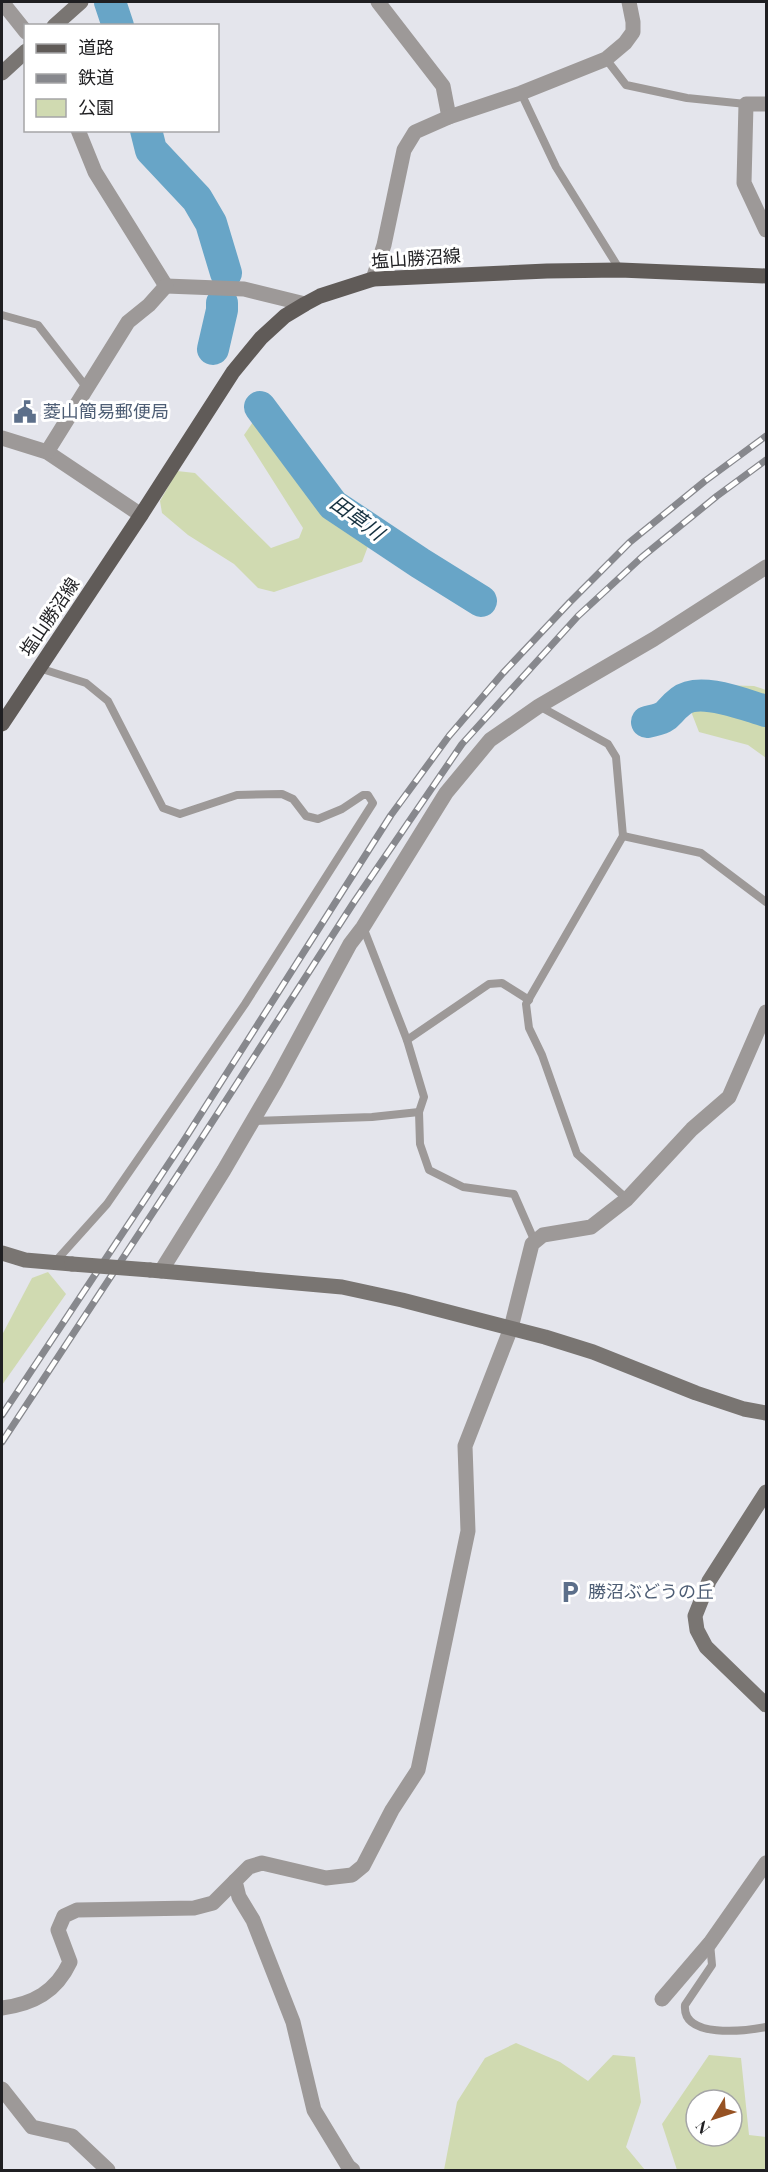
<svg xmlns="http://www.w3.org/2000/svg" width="768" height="2172" font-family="'Playfair Display','Noto Sans JP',serif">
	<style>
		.green { fill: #d0dab1; fill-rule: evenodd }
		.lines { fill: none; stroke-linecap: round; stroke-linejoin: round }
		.river { stroke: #68a5c7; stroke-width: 32 }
		.lane { stroke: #9d9998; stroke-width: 8 }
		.street { stroke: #9d9998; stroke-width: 15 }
		.secondary { stroke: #797572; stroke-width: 15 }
		.primary { stroke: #605b58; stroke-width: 15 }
		.rail-casing { stroke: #87888d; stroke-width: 7 }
		.rail { stroke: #fff; stroke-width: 4.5; stroke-dasharray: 14; stroke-linecap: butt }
		.secondary-bridge { stroke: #797572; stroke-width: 15 }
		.labels { text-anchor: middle; stroke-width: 6; stroke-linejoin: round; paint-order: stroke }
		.street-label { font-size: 18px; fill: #1f1f22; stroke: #fff }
		.service-label { font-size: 18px; fill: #4e5e75; stroke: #fff; text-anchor: start }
		.water-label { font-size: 20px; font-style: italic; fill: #153140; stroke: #fff }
	</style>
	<rect width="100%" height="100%" fill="#e4e5ec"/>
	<g class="green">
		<path d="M 255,419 L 290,421 L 313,456 L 350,523 L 370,541 L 362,562 L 274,592 L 258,588 L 234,564 L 188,535 L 162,513 L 160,501 L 177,471 L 195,473 L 271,548 L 299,538 L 303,528 L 244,435 Z"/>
		<path d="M 719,685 L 754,686 L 766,690 L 766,758 L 748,745 L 699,732 L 692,714 L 693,704 Z"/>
		<path d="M 48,1272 L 66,1294 L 2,1385 L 2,1335 L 32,1278 Z"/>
		<path d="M 516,2043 L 560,2062 L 588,2081 L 613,2055 L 635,2057 L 641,2102 L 626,2147 L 645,2170 L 444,2170 L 457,2102 L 485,2058 Z"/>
		<path d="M 709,2055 L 741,2058 L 749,2135 L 766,2137 L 766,2170 L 677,2170 L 662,2124 ZM 696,2100 L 732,2100 L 732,2136 L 696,2136 Z"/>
	</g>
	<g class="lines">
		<g class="river">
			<path d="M 110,2 L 118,26"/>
			<path d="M 146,130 L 151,150 L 197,199 L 211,223 L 226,273"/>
			<path d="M 213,349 L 222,310 L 222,303"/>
			<path d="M 260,407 L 333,505 L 420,563 L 481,601"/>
			<path d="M 647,722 C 672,717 664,714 681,701 C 700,686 745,705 766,711"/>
		</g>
		<g class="lane">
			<path d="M 606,59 L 626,85 L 687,98 L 746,104"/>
			<path d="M 521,93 L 556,167 L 620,270"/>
			<path d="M 2,315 L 38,325 L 87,388"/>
			<path d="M 39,668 L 86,683 L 108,701 L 163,808 L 180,814 L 237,795 L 282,794 L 293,799 L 306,816 L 318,819 L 342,809 L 363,795 L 368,795 L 373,803 L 245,1004 L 107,1204 L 54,1263"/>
			<path d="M 539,706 L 608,744 L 616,757 L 623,836 L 526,1004 L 529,1028 L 542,1055 L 577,1154 L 627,1199"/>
			<path d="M 623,836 L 701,853 L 766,902"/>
			<path d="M 363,927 L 407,1040 L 424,1097 L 419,1112 L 420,1144 L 429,1170 L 463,1187 L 514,1194 L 535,1242"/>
			<path d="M 407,1040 L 489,984 L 502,983 L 529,1000"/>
			<path d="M 252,1121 L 372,1117 L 419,1112"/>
			<path d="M 710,1943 L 712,1965 L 685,2005 C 682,2039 745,2031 766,2027"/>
		</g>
		<g class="street">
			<path d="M 2,2 L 26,32"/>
			<path d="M 378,2 L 443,86 L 449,117"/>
			<path d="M 766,104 L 746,104 L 744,183 L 766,230"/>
			<path d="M 78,130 L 95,172 L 166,286"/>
			<path d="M 373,279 L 384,245 L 404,150 L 415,132 L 449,117 L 521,93 L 606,59 L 625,43 L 633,32 L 633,22 L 629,2"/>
			<path d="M 166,286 L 244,289 L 305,304"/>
			<path d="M 2,438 L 47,452 L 141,515"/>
			<path d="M 47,452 L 128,322 L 149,305 L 166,286"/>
			<path d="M 161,1271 L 224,1170 L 276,1081 L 350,944 L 363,927 L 446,793 L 490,740 L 539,706 L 654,639 L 766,567"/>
			<path d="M 662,1999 L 710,1943 L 766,1863"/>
			<path d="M 2,2008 C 33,2004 56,1992 70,1962 L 58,1930 L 64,1916 L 77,1910 L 194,1908 L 213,1903 L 235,1881"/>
			<path d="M 2,2089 L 32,2127 L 72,2136 L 108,2170"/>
			<path d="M 353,2170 L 348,2166 L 314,2110 L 293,2022 L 253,1920 L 239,1897 L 235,1881 L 249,1867 L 262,1863 L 326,1878 L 352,1875 L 363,1866 L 392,1810 L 418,1770 L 468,1531 L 465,1446 L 511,1328 L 532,1244 L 543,1235 L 591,1227 L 627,1199 L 692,1129 L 729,1097 L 766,1012"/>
		</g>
		<g class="secondary">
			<path d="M 54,26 L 81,2"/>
			<path d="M 2,73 L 26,51"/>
			<path d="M 2,1253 L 25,1260 L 72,1264"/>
			<path d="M 150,1270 L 342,1287 L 402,1300 L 545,1337 L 593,1352 L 696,1393 L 744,1409 L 766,1413"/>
			<path d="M 766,1492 L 709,1581 L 695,1616 L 697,1630 L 706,1647 L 766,1705"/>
		</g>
		<path class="primary" d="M 2,724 L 141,515 L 233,372 L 261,338 L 285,316 L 305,304 L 320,296 L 373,279 L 547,271 L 620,270 L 766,276"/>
		<g class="rail-casing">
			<g id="rail">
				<path d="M 2,1415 L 183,1142 L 391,815 L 449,736 L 503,673 L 570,602 L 630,542 L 705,481 L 766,436"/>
				<path d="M 2,1442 L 196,1147 L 354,902 L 462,744 L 578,616 L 642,557 L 717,496 L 766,460"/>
			</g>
		</g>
		<use href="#rail" class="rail"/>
		<path class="secondary-bridge" d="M 72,1264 L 150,1270"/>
	</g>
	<defs>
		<g id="civic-bare" transform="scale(1.8)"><path d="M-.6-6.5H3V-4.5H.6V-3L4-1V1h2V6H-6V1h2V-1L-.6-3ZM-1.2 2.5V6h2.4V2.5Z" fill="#5c6f8a" stroke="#fff" stroke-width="2.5" paint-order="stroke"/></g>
		<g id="parking-bare" transform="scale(1.8)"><path d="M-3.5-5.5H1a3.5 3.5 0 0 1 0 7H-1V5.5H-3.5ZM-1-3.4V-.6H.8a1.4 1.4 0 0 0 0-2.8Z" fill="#5c6f8a" stroke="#fff" stroke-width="2.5" paint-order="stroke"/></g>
	</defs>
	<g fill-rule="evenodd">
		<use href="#civic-bare" x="25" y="412"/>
		<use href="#parking-bare" x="570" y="1592"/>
	</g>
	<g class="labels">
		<g class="street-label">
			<text transform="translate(416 259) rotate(-4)" y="6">塩山勝沼線</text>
			<text transform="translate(50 617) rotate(-56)" y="6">塩山勝沼線</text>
		</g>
		<g class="service-label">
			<text x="43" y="418">菱山簡易郵便局</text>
			<text x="588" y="1598">勝沼ぶどうの丘</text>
		</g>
		<g class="water-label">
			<text transform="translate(357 518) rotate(36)" y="7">田草川</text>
		</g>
	</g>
	<rect width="768" height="2172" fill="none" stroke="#1f1f22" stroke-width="6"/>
	<rect x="24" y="24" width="195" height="108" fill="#ffffff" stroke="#a5a5a7" stroke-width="1.5"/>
	<rect x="36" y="44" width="30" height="9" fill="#605b58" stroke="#a5a5a7" stroke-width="1.5"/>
	<text x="78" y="54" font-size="18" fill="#1f1f22">道路</text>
	<rect x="36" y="74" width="30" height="9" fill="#87888d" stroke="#a5a5a7" stroke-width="1.5"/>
	<text x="78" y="84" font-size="18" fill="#1f1f22">鉄道</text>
	<rect x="36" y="99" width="30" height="18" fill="#d0dab1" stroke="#a5a5a7" stroke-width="1.5"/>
	<text x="78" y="114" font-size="18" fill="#1f1f22">公園</text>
	<g transform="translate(714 2118) rotate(231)"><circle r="28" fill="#ffffff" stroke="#a5a5a7" stroke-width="1.5"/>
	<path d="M0-4.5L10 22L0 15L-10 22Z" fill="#965223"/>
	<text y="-9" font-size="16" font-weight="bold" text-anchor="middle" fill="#1f1f22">N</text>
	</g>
</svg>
